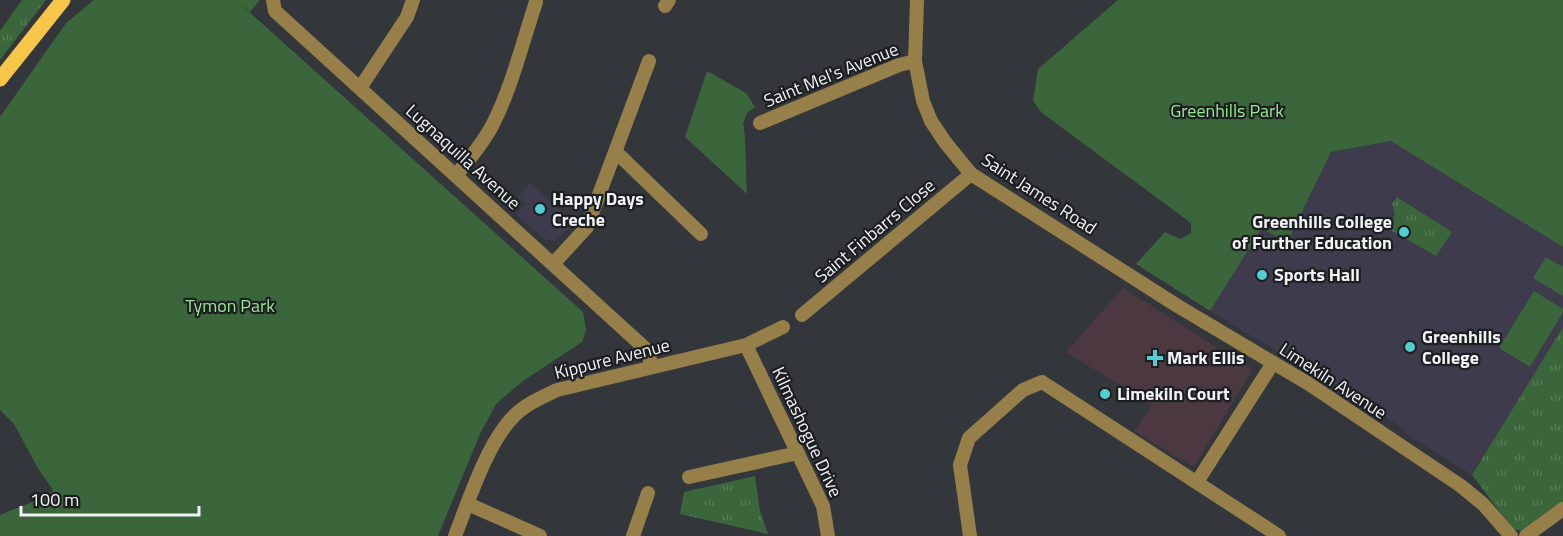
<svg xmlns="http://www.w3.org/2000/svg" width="1563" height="536" font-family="'Titillium Web',sans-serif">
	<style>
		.commercial { fill: #4b3840 }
		.education { fill: #3e3b4d }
		.grass { fill: url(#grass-tufts) }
		.park { fill: #3b653a }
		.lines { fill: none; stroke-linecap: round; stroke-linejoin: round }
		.minor { stroke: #967f49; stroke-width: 14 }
		.major { stroke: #f7c649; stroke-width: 15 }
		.poi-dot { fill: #52cdd0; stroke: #1c1e20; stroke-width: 2 }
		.labels { text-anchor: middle; stroke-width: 4.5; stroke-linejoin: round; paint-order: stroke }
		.street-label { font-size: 18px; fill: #f0f2f5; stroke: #1c1e20 }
		.park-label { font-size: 18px; fill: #95e991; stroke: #1c1e20 }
		.poi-label { font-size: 18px; font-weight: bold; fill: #f0f2f5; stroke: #1c1e20; text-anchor: start }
	</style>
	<defs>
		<pattern id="grass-tufts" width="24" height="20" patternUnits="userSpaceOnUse" patternTransform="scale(1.5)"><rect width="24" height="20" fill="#3b653a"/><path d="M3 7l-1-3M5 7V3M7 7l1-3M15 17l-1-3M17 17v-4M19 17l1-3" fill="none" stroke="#587c57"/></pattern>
	</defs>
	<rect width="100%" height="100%" fill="#33373b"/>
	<path class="commercial" d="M 1123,288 L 1252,370 L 1194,467 L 1134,431 L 1152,405 L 1066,352 Z"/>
	<g class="education">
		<path d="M 1392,141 L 1563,247 L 1563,327 L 1472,475 L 1405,433 L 1402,428 L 1329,380 L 1318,368 L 1303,367 L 1210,311 L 1262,227 L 1287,243 L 1331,152 Z"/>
		<path d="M 530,183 L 574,223 L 555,241 L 544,239 L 516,214 L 526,203 L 518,196 Z"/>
	</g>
	<g class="grass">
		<path d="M 22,0 L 46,0 L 0,60 L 0,31 Z"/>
		<path d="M 236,0 L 260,0 L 250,12 Z"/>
		<path d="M 1397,197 L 1452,232 L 1436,256 L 1389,229 L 1395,214 L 1392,204 Z"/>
		<path d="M 1563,327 L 1563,502 L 1522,531 L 1513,529 L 1472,475 Z"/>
		<path d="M 755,476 L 760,511 L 768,534 L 680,514 L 684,492 Z"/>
	</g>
	<g class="park">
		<path d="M 94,0 L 236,0 L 583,312 L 586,330 L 582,342 L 523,381 L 496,404 L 480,434 L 438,536 L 0,536 L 0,515 L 45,497 L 53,490 L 39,470 L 14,424 L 0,410 L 0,117 L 66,23 Z"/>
		<path d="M 1118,0 L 1563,0 L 1563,247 L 1391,141 L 1331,152 L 1287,243 L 1262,228 L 1210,311 L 1136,264 L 1165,232 L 1180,239 L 1191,233 L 1191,223 L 1042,113 L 1033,101 L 1038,69 Z"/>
		<path d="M 707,71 L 746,93 L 755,107 L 747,113 L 743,124 C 746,129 746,183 747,194 L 685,137 Z"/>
		<path d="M 1546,257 L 1563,267 L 1563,296 L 1533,278 Z"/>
		<path d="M 1534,291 L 1563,309 L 1563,312 L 1530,367 L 1499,348 Z"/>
	</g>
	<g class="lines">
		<g class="minor">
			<path d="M 273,0 L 275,11 L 649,352 L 651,367"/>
			<path d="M 917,0 L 915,61 L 923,101 L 931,121 L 945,142 L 971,174 L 1176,305 L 1309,384 L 1461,486 L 1483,504 L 1511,536"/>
			<path d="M 665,6 L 669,0"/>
			<path d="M 360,88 L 407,17 L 413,0"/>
			<path d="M 760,123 L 899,65 L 915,61"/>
			<path d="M 616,152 L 701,234"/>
			<path d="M 456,175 C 469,160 482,144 492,126 C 512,87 522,44 536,2"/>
			<path d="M 553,264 L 587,227 L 649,61"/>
			<path d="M 802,315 L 971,174"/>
			<path d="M 746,345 L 823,506 L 828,536"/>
			<path d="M 689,477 L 798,453"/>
			<path d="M 1197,482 L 1273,363"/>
			<path d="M 468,504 L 540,536"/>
			<path d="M 455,536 C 469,500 487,443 514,416 C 526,404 542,397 557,390 L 746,345 L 783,327"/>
			<path d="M 633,536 L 648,493"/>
			<path d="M 970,536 L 960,465 L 969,438 L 1023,390 L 1042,382 L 1279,536"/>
			<path d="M 1526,536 L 1563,509"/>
		</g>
		<path class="major" d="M 0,79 L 63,0"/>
	</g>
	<g class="poi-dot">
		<circle cx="540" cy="209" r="6"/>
		<circle cx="1404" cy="232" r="6"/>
		<circle cx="1262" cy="275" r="6"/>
		<circle cx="1410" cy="347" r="6"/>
		<path d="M1152 349h6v6h6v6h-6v6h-6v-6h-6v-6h6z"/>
		<circle cx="1105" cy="394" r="6"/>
	</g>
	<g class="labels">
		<g class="street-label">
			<text transform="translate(831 75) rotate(-22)" y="6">Saint Mel's Avenue</text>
			<text transform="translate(463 157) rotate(42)" y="6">Lugnaquilla Avenue</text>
			<text transform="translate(1039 194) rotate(33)" y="6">Saint James Road</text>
			<text transform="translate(875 231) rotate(-40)" y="6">Saint Finbarrs Close</text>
			<text transform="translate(612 359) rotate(-14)" y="6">Kippure Avenue</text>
			<text transform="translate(1333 381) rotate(33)" y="6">Limekiln Avenue</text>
			<text transform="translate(807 432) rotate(65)" y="6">Kilmashogue Drive</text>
		</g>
		<g class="park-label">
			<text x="1227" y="117">Greenhills Park</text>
			<text x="230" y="312">Tymon Park</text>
		</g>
		<g class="poi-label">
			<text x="552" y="205">Happy Days<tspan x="552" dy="21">Creche</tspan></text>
			<text x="1392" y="228" text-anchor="end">Greenhills College<tspan x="1392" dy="21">of Further Education</tspan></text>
			<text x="1274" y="281">Sports Hall</text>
			<text x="1422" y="343">Greenhills<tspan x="1422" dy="21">College</tspan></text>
			<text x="1167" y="364">Mark Ellis</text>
			<text x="1117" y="400">Limekiln Court</text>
		</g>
	</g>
	<path d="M21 506v9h178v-9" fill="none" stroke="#f0f2f5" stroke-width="3"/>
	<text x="30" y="506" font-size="18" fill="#f0f2f5" stroke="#1c1e20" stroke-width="4.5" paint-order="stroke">100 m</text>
</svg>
